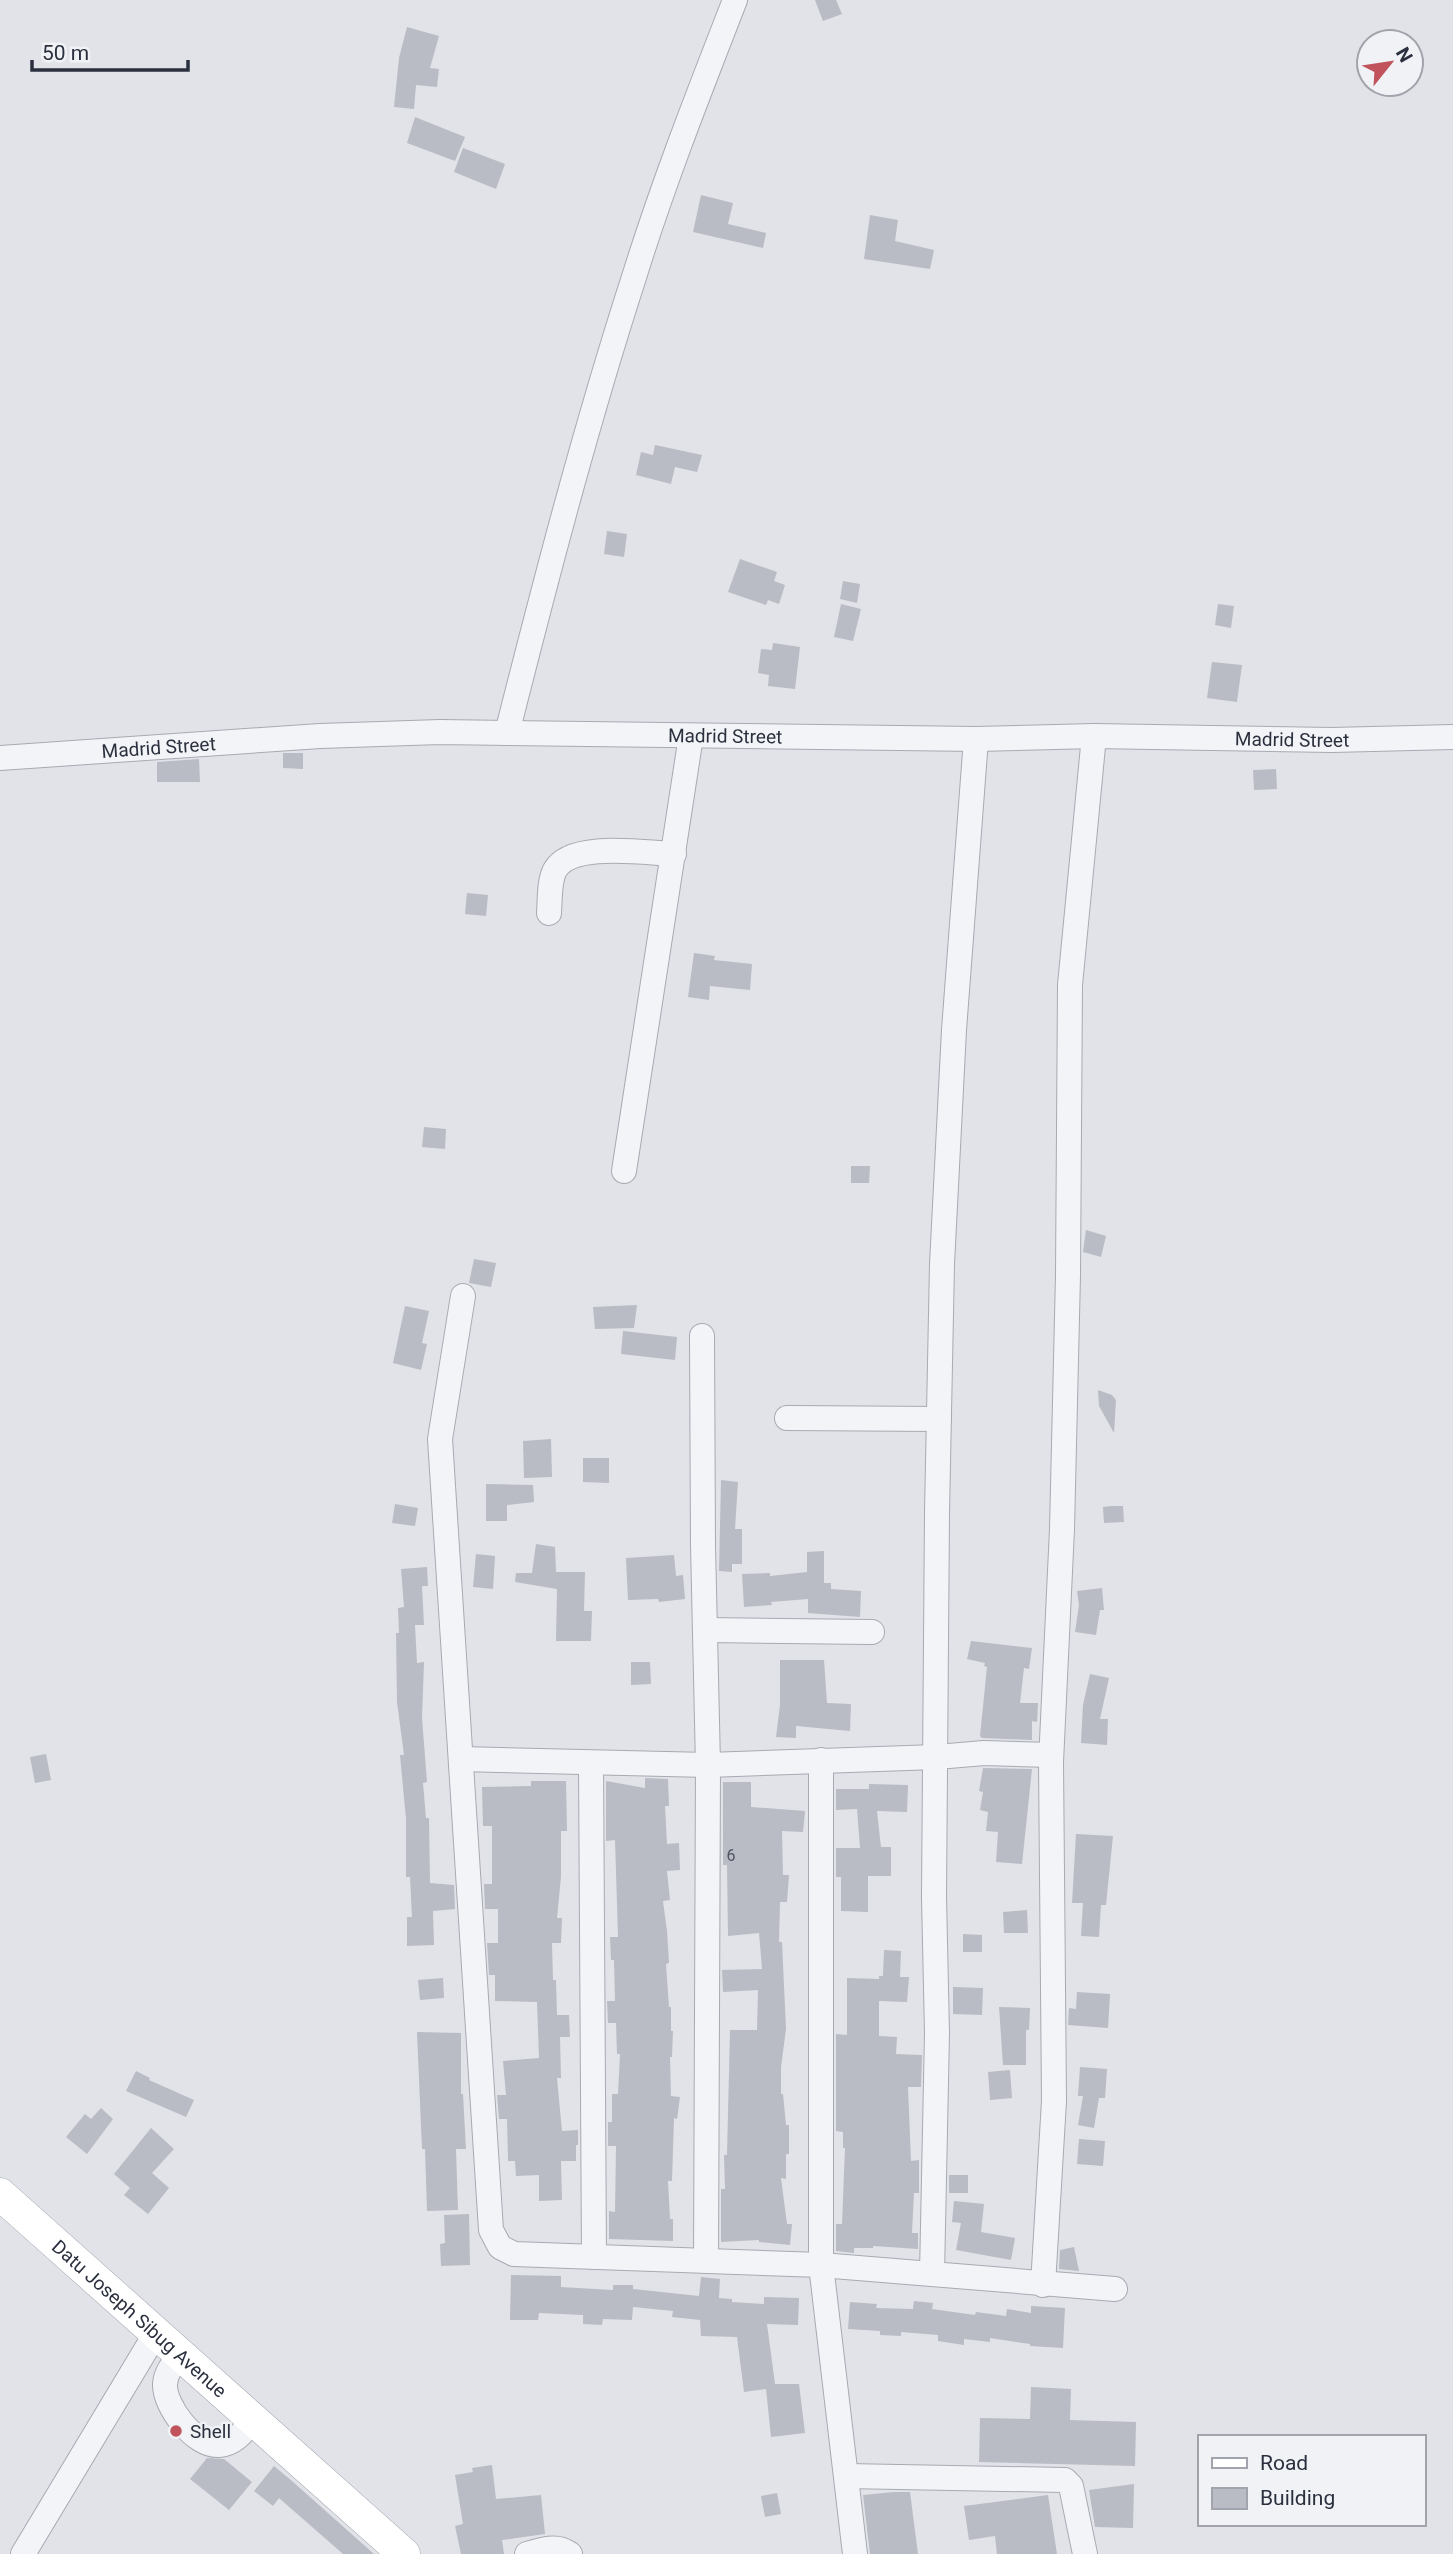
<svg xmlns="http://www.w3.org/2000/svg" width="1453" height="2554" font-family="Roboto,sans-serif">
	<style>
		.building { fill: #b9bcc4 }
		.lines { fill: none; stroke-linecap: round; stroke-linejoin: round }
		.minor-casing { stroke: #a7aab2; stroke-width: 26 }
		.major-casing { stroke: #a1a7b2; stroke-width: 33 }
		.minor { stroke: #f3f4f7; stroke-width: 24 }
		.major { stroke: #fff; stroke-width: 32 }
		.poi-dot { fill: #c0535b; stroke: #f0f2f6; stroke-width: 2.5 }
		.labels { text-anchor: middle; stroke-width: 5; stroke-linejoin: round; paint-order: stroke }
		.number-label { font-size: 16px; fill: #4e5360 }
		.street-label { font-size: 19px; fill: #2b303e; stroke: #f0f2f6 }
		.poi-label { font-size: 19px; fill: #2b303e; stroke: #f0f2f6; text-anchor: start }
	</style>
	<rect width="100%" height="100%" fill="#e1e3e8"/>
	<g class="building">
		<path d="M 815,0 L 836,0 L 842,14 L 823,21 Z"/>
		<path d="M 407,27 L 439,36 L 430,68 L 439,69 L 437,87 L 416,85 L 414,109 L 394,107 L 399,58 Z"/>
		<path d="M 415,117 L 465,137 L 455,161 L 407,143 Z"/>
		<path d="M 463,148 L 505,164 L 496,189 L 454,172 Z"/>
		<path d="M 701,195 L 733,203 L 728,224 L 766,233 L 763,248 L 693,232 Z"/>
		<path d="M 870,215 L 898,220 L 895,241 L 934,250 L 930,269 L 864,259 Z"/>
		<path d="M 655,445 L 702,455 L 697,472 L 675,467 L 671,484 L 636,475 L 641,452 L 653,455 Z"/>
		<path d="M 607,531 L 627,534 L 624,557 L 604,554 Z"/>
		<path d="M 740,559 L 777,572 L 774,581 L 785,585 L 779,604 L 768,600 L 766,605 L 728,592 Z"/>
		<path d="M 843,581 L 860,584 L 857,603 L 840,599 Z"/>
		<path d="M 841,604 L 861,609 L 853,641 L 834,637 Z"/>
		<path d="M 1218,604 L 1234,606 L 1231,628 L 1215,625 Z"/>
		<path d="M 773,643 L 800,647 L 795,689 L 768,686 L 769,675 L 758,673 L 761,649 L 772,650 Z"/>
		<path d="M 1212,662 L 1242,665 L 1237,702 L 1207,698 Z"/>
		<path d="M 283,753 L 303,753 L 303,769 L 283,768 Z"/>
		<path d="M 199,759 L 200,782 L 157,782 L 157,762 Z"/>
		<path d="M 1276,769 L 1277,789 L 1254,790 L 1253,770 Z"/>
		<path d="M 467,893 L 488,895 L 486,916 L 465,914 Z"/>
		<path d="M 694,953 L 715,956 L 714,960 L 752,964 L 750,990 L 710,986 L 709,1000 L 688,997 Z"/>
		<path d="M 424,1127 L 446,1129 L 445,1149 L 422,1147 Z"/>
		<path d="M 851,1166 L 870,1166 L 869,1183 L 851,1183 Z"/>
		<path d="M 1086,1230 L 1106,1236 L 1101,1257 L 1083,1252 Z"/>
		<path d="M 474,1259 L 496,1263 L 491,1287 L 469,1283 Z"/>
		<path d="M 637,1305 L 634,1328 L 595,1329 L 593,1307 Z"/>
		<path d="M 405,1306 L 429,1311 L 422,1343 L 427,1344 L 421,1370 L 393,1363 Z"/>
		<path d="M 623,1331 L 677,1337 L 675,1360 L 621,1354 Z"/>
		<path d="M 1098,1390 L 1112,1395 L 1116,1400 L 1114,1433 L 1099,1406 Z"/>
		<path d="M 551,1439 L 552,1477 L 524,1478 L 523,1441 Z"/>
		<path d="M 583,1458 L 609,1458 L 609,1483 L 583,1482 Z"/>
		<path d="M 721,1480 L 738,1482 L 735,1529 L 742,1529 L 742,1564 L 732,1564 L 732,1572 L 719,1571 Z"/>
		<path d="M 486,1484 L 533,1485 L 534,1502 L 507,1505 L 507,1521 L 486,1521 Z"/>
		<path d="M 395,1504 L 418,1508 L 415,1526 L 392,1523 Z"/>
		<path d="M 1111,1506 L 1123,1506 L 1124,1522 L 1104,1523 L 1103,1507 Z"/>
		<path d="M 536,1544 L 555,1547 L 556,1572 L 585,1572 L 584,1611 L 592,1611 L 591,1641 L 556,1641 L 557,1589 L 515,1582 L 516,1573 L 532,1573 Z"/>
		<path d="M 824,1551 L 824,1583 L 831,1583 L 831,1589 L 861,1591 L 860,1617 L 808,1613 L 808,1599 L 771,1602 L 772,1605 L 744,1607 L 742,1574 L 770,1573 L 770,1576 L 807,1572 L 807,1552 Z"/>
		<path d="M 476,1554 L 495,1556 L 493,1589 L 473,1587 Z"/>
		<path d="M 674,1555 L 676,1576 L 683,1575 L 685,1599 L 659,1602 L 658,1599 L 628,1600 L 626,1558 Z"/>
		<path d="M 427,1567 L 428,1586 L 422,1586 L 424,1625 L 415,1625 L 417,1663 L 424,1662 L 422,1718 L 427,1782 L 423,1783 L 426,1818 L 429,1818 L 430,1883 L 454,1885 L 455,1909 L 433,1911 L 434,1945 L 407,1946 L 407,1917 L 412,1917 L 410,1877 L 406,1877 L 406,1819 L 400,1755 L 404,1755 L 397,1702 L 396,1633 L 399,1633 L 398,1608 L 404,1607 L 401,1569 Z"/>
		<path d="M 1102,1588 L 1104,1610 L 1100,1610 L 1096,1635 L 1075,1632 L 1079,1605 L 1077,1591 Z"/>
		<path d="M 971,1641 L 1032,1648 L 1029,1669 L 1024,1668 L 1020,1703 L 1038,1703 L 1037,1722 L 1032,1721 L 1032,1740 L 982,1738 L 980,1736 L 987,1667 L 984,1666 L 985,1663 L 967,1659 Z"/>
		<path d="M 780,1660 L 824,1660 L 827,1703 L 851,1704 L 850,1731 L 796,1726 L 796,1738 L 776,1737 L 780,1705 Z"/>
		<path d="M 631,1662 L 650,1662 L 651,1684 L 631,1685 Z"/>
		<path d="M 1090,1674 L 1109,1678 L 1100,1719 L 1108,1719 L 1107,1745 L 1081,1743 L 1083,1705 Z"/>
		<path d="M 46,1754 L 51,1780 L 35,1783 L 30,1757 Z"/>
		<path d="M 983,1768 L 1032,1769 L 1022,1864 L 996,1862 L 998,1832 L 986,1831 L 988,1812 L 980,1810 L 983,1792 L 979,1791 Z"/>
		<path d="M 645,1778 L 668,1779 L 669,1806 L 665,1806 L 667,1844 L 679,1843 L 680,1870 L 667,1871 L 670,1900 L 663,1901 L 667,1931 L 669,1963 L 666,1964 L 669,2007 L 671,2007 L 671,2031 L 673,2031 L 672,2057 L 670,2057 L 671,2096 L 680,2097 L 677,2119 L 674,2118 L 672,2181 L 668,2181 L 670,2219 L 673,2219 L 673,2241 L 609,2239 L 609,2211 L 615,2212 L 616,2146 L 608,2146 L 608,2122 L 612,2122 L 612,2094 L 618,2094 L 620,2054 L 617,2054 L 616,2023 L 608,2023 L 607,2001 L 615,2001 L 614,1960 L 611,1960 L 610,1937 L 618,1937 L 615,1840 L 606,1841 L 606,1781 L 645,1788 Z"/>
		<path d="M 531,1781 L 566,1781 L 567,1831 L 561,1831 L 561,1877 L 557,1918 L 562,1918 L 561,1943 L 552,1943 L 553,1980 L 556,1980 L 557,2015 L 569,2015 L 570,2037 L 560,2037 L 561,2078 L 557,2078 L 562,2131 L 578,2130 L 578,2145 L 576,2145 L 576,2161 L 561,2161 L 562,2200 L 539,2201 L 539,2175 L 516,2176 L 515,2161 L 508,2161 L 507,2119 L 499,2119 L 497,2095 L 506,2095 L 503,2061 L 539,2058 L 537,2002 L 495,2001 L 495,1975 L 489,1975 L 487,1943 L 498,1943 L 498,1909 L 485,1909 L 484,1884 L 492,1884 L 492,1826 L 483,1826 L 482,1787 L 531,1786 Z"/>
		<path d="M 723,1782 L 751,1782 L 751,1807 L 805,1811 L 803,1832 L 782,1831 L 783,1875 L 789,1875 L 787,1902 L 780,1902 L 779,1942 L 782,1942 L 786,2029 L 781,2067 L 781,2094 L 783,2094 L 786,2125 L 789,2125 L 789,2154 L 786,2154 L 786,2179 L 781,2178 L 787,2224 L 792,2224 L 790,2245 L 759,2242 L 759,2240 L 721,2242 L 721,2189 L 725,2189 L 724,2155 L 727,2155 L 730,2030 L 757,2030 L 758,1990 L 723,1992 L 722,1970 L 762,1969 L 759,1933 L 728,1936 L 727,1865 L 723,1865 Z"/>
		<path d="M 869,1784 L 908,1785 L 907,1812 L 877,1811 L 881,1847 L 891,1847 L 891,1876 L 868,1876 L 868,1912 L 841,1911 L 841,1877 L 836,1877 L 836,1848 L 860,1848 L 857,1809 L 836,1810 L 836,1789 L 869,1789 Z"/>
		<path d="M 1076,1834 L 1113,1836 L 1106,1905 L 1101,1905 L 1099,1937 L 1081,1936 L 1083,1903 L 1072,1903 Z"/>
		<path d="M 1027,1910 L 1028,1933 L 1004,1933 L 1003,1912 Z"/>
		<path d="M 963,1934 L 982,1935 L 982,1952 L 963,1952 Z"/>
		<path d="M 884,1950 L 901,1951 L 900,1977 L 909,1977 L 907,2002 L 879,2001 L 879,2036 L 897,2037 L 896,2054 L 922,2055 L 921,2087 L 908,2087 L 911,2161 L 919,2160 L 919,2193 L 914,2193 L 912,2233 L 918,2233 L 918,2249 L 873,2246 L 873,2248 L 854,2248 L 854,2253 L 836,2251 L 836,2224 L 842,2224 L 845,2148 L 843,2148 L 843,2132 L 836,2131 L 836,2034 L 847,2035 L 847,1978 L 879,1979 L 879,1976 L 883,1976 Z"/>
		<path d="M 443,1978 L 444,1998 L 420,2000 L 418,1980 Z"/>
		<path d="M 953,1987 L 983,1988 L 982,2015 L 953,2014 Z"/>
		<path d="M 1077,1992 L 1110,1994 L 1108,2028 L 1068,2025 L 1069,2008 L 1076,2009 Z"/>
		<path d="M 999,2007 L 1030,2008 L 1029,2030 L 1026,2030 L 1026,2065 L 1003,2065 Z"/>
		<path d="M 417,2032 L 461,2033 L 461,2094 L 463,2094 L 466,2149 L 456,2149 L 458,2210 L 427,2211 L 425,2149 L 422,2149 Z"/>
		<path d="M 1080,2067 L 1107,2069 L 1105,2098 L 1099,2098 L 1094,2128 L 1078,2125 L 1083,2096 L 1078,2096 Z"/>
		<path d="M 1010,2070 L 1012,2098 L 990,2100 L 988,2072 Z"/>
		<path d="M 136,2071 L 150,2078 L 149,2080 L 194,2100 L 186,2117 L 126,2091 Z"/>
		<path d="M 101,2108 L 113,2119 L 87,2154 L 66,2137 L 85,2114 L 91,2119 Z"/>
		<path d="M 151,2128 L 174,2149 L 152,2173 L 169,2188 L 148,2214 L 124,2195 L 130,2188 L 114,2174 Z"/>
		<path d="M 1079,2139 L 1105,2141 L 1103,2166 L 1077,2164 Z"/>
		<rect x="949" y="2175" width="19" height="18"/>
		<path d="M 954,2201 L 984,2204 L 981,2232 L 1015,2238 L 1011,2260 L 956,2250 L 961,2223 L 952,2222 Z"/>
		<path d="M 469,2214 L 470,2265 L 441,2266 L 440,2244 L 445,2243 L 444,2215 Z"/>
		<path d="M 1074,2247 L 1079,2271 L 1059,2269 L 1060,2250 Z"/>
		<path d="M 511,2275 L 561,2276 L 561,2287 L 613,2290 L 613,2285 L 633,2285 L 633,2289 L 699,2296 L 701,2277 L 720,2279 L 719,2298 L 732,2299 L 732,2302 L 764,2304 L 764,2297 L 799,2298 L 798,2325 L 767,2324 L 775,2384 L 799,2384 L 805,2433 L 771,2437 L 766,2389 L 744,2392 L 737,2337 L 701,2336 L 700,2320 L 672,2317 L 673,2311 L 633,2307 L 632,2320 L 603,2319 L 602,2325 L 583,2324 L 583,2315 L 539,2313 L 538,2320 L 510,2320 Z"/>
		<path d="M 914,2301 L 933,2303 L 932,2309 L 975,2315 L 976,2312 L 1006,2316 L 1007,2309 L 1031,2313 L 1031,2306 L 1065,2308 L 1063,2348 L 1030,2346 L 1030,2344 L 990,2338 L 990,2342 L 964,2339 L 964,2345 L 938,2341 L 938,2335 L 901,2332 L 901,2336 L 880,2335 L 880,2331 L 848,2329 L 850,2302 L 877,2304 L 876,2308 L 913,2309 Z"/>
		<path d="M 1031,2387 L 1071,2389 L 1070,2420 L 1136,2422 L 1135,2466 L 979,2462 L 980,2418 L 1030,2419 Z"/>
		<path d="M 207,2458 L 224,2459 L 252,2482 L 229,2510 L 190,2479 Z"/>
		<path d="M 492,2465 L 496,2499 L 541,2495 L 545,2534 L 502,2540 L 504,2554 L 461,2554 L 455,2526 L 463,2524 L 455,2475 L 473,2472 L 472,2468 Z"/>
		<path d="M 274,2466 L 292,2481 L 374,2554 L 343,2554 L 279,2498 L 273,2506 L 254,2491 Z"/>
		<path d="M 1134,2484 L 1133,2528 L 1095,2527 L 1089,2490 Z"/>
		<path d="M 894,2492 L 910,2492 L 918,2554 L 870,2554 L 863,2495 Z"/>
		<path d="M 777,2493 L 781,2514 L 765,2517 L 761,2496 Z"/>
		<path d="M 1048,2495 L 1057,2554 L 997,2554 L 995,2536 L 969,2540 L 964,2506 Z"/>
	</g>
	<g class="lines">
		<g class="minor-casing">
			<g id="minor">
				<path d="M 507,733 C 546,579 586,425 635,274 C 664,181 700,90 735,0"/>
				<path id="s1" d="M 0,758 L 320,736 L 440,732 L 976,739 L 1094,736 L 1332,740 L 1453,737"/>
				<path d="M 549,913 C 550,900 549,881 555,870 C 571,841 645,853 674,854"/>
				<path d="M 624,1171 L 691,736"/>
				<path d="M 463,1296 L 440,1439 L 491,2230 L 500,2247 L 514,2254 L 821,2265 L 1115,2289"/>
				<path d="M 702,1336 L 703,1545 L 708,1765 L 706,2261"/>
				<path d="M 787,1418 L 939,1419"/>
				<path d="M 706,1630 L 872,1632"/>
				<path d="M 461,1759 L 708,1765 L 937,1757 L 984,1753 L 1051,1755"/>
				<path d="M 821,1760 L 821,2265 L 855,2554"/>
				<path d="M 591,1763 L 594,2257"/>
				<path d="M 932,2274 L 937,2033 L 934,1897 L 937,1513 L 942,1264 L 954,1030 L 976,739"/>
				<path d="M 1043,2285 L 1054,2101 L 1051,1762 L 1062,1529 L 1068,1275 L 1070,985 L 1094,736"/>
				<path d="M 180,2355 C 173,2364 166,2372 165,2384 C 164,2406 195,2447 219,2445 C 235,2444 244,2431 253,2420"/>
				<path d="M 846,2476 L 1065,2480 L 1071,2486 L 1085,2554"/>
				<path d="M 23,2554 L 156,2333"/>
				<path d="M 527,2554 C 543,2550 556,2544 570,2554"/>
			</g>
		</g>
		<g class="major-casing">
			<g id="major">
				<path id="s2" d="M 0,2194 L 404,2554"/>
			</g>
		</g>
		<use href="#minor" class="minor"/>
		<use href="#major" class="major"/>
	</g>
	<circle class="poi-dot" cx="176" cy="2431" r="7"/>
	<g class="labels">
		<g class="number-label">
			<text x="731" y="1861">6</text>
		</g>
		<g class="street-label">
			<text dy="7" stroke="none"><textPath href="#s1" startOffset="726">Madrid Street</textPath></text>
			<text dy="7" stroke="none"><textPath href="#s1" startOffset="1293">Madrid Street</textPath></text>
			<text dy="7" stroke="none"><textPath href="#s1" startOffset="159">Madrid Street</textPath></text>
			<text dy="7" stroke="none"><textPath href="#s2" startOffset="187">Datu Joseph Sibug Avenue</textPath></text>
		</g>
		<g class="poi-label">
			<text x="190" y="2438">Shell</text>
		</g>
	</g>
	<rect x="1198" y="2435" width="228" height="91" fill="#f0f2f6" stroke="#a1a4ac" stroke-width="2"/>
	<rect x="1212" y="2458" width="35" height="10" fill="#ffffff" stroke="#a1a4ac" stroke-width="2"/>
	<text x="1260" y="2470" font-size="21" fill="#2b303e">Road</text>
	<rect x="1212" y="2488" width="35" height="21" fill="#b9bcc4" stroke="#a1a4ac" stroke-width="2"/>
	<text x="1260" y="2505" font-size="21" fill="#2b303e">Building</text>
	<g transform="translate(1390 63) rotate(60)"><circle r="33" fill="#f0f2f6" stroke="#a1a4ac" stroke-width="2"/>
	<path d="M0-5L12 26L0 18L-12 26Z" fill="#c0535b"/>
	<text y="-10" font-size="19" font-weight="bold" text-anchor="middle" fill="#2b303e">N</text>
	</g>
	<path d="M32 60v10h156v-10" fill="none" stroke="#2b303e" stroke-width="3.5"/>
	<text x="42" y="60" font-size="21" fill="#2b303e" stroke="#f0f2f6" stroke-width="5" paint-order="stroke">50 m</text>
</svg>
